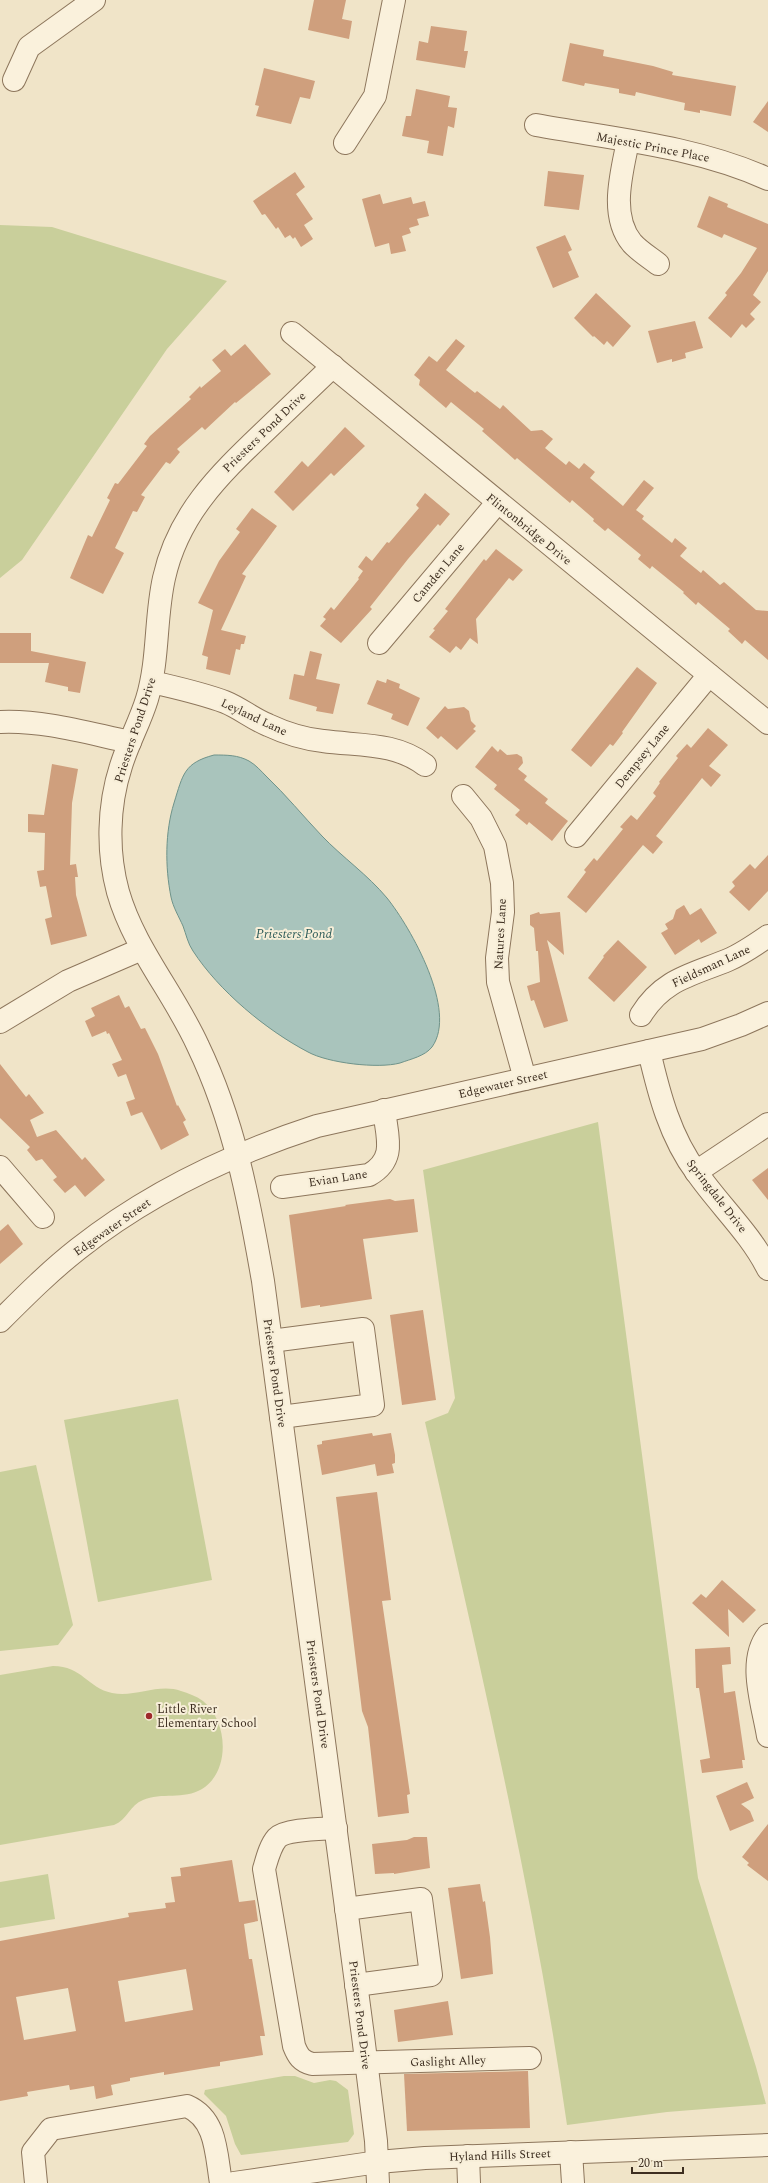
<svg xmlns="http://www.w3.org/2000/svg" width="768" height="2183" font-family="Spectral,serif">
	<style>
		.green { fill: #c9cf9b }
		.water { fill: #a9c4bc; stroke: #6f938a }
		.building { fill: #cf9f7d; fill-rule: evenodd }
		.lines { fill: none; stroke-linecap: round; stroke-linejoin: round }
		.minor-casing { stroke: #8d765c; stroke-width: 24 }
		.minor { stroke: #faf1dc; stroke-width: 22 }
		.poi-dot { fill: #9e2a2b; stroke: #f7eed8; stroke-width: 1.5 }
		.labels { text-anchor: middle; stroke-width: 4; stroke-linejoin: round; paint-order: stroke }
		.street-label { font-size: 12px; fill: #3d2e20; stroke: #f7eed8 }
		.poi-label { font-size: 12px; fill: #3d2e20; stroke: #f7eed8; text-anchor: start }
		.water-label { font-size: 13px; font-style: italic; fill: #2f5d5a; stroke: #f7eed8 }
	</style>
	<rect width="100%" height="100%" fill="#f0e4c8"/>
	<g class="green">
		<path d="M 0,225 L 52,227 L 227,281 L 167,349 L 22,560 L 0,578 Z"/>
		<path d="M 598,1122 L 698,1878 L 756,2067 L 766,2104 L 667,2112 L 567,2125 C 533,1888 477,1655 425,1422 L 448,1413 L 455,1398 L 423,1170 Z"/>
		<path d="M 178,1399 L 212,1580 L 98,1602 L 64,1420 Z"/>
		<path d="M 36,1465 L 73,1625 L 58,1645 L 0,1651 L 0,1472 Z"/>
		<path d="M 53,1666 C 82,1666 88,1688 112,1693 C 135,1698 158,1683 181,1691 C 188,1693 196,1696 203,1701 C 228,1721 231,1771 202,1789 C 184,1800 161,1792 143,1800 C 130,1805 127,1820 114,1825 L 0,1845 L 0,1675 Z"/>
		<path d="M 48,1874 L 55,1919 L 0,1928 L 0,1882 Z"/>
		<path d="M 284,2076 L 295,2076 L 314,2083 L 330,2080 L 336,2081 L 348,2090 L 354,2134 L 348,2142 L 241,2155 L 235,2144 L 226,2116 L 204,2094 L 205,2090 Z"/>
	</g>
	<path class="water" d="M 214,755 C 227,755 238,755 249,761 C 256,765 261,771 266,776 C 286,795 303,816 322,836 C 342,857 368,875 387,898 C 411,928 458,1011 432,1047 C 425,1056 411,1059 400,1063 C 378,1069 328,1063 308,1052 C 266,1030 219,991 193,951 C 188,944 186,934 183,926 C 179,917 173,907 171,897 C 165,867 165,832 174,803 C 183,774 184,763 214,755 Z"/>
	<g class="building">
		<path d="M 314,0 L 346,0 L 342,19 L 352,21 L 349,39 L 308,30 Z"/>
		<path d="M 431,26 L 467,31 L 464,51 L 468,51 L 465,68 L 416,60 L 419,41 L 428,43 Z"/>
		<path d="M 570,43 L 604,50 L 603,56 L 653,66 L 673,72 L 672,75 L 736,86 L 731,116 L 700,110 L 700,113 L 684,110 L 685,103 L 636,92 L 635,96 L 619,93 L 619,89 L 585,83 L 584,86 L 562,81 Z"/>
		<path d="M 264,68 L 315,81 L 310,99 L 300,97 L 291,124 L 256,116 L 259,106 L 255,105 Z"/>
		<path d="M 416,89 L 450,96 L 448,107 L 457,108 L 454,128 L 448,126 L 443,156 L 427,153 L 429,141 L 402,136 L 406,116 L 411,116 Z"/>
		<path d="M 768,101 L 768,132 L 753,122 Z"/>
		<path d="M 548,171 L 584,175 L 579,210 L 544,206 Z"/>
		<path d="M 295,172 L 305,187 L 296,194 L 313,219 L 304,225 L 313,239 L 301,247 L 295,237 L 293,239 L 290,235 L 285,238 L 278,227 L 276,229 L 265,214 L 262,215 L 253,201 Z"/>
		<path d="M 380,194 L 383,204 L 411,197 L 413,204 L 425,201 L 429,216 L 417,219 L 419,225 L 409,228 L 411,233 L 402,236 L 406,251 L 391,254 L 389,243 L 375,247 L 362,199 Z"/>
		<path d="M 709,196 L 728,204 L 727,207 L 768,224 L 768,271 L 753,295 L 761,302 L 750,314 L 755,319 L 746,328 L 742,324 L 731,338 L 708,318 L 727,295 L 725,293 L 741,273 L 757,248 L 724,234 L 722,238 L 697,227 Z"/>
		<path d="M 565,235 L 572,250 L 568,252 L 579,277 L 553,288 L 536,247 Z"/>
		<path d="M 596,293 L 631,326 L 613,347 L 607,341 L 604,345 L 594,336 L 593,337 L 574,318 Z"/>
		<path d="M 695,321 L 703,348 L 685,353 L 686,358 L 672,362 L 672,359 L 657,363 L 648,331 Z"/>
		<path d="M 456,339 L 465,346 L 446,370 L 475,393 L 477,391 L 500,409 L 503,405 L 531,431 L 542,430 L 553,439 L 545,448 L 566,465 L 569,461 L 579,469 L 584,463 L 595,472 L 590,478 L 623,506 L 644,480 L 654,488 L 636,510 L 644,516 L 642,519 L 672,543 L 675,538 L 687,548 L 680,556 L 701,573 L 703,570 L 720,585 L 724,582 L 756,610 L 768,611 L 768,660 L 745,640 L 742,644 L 728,631 L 730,629 L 698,602 L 696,605 L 683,593 L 684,592 L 652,566 L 650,569 L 638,559 L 641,555 L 608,528 L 605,531 L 593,521 L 594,519 L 572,500 L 570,503 L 517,458 L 515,460 L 482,431 L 484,429 L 451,402 L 446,408 L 419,385 L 420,380 L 414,375 L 429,356 L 437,362 Z"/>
		<path d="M 245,344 L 271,374 L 236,403 L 235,402 L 205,430 L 202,427 L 177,449 L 180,452 L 170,464 L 166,462 L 141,495 L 145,497 L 137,512 L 133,511 L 115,548 L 124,553 L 103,594 L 70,578 L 88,535 L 92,537 L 110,500 L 107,498 L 115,483 L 118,484 L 147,446 L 144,444 L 150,436 L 191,399 L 189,397 L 200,386 L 201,388 L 221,371 L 212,360 L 225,349 L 231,356 Z"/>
		<path d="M 345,427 L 365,446 L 334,476 L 331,473 L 293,511 L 274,492 L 302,461 L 308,467 Z"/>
		<path d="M 425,493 L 450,514 L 440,526 L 438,524 L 408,559 L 370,607 L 372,609 L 341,643 L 320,626 L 326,619 L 323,617 L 331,607 L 334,610 L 359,579 L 358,578 L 363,571 L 358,567 L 366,556 L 372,561 L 387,542 L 389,543 L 419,508 L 416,505 Z"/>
		<path d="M 252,508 L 277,526 L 242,574 L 246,576 L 221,630 L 246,636 L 244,644 L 241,644 L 240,650 L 236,649 L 230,675 L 206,669 L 208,657 L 202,655 L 213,610 L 198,603 L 219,561 L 240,532 L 236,529 Z"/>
		<path d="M 496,549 L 523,570 L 513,581 L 509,578 L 476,619 L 478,644 L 470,638 L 461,650 L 456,646 L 450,653 L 429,637 L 435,630 L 433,629 L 448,611 L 445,609 L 484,559 L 486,561 Z"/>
		<path d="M 0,633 L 31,633 L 31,651 L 86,662 L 80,693 L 68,691 L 68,687 L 45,682 L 49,663 L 0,663 Z"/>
		<path d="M 310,651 L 322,654 L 316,679 L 340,684 L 333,714 L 316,711 L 317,707 L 289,699 L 294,674 L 304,676 Z"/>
		<path d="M 637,667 L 657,683 L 622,732 L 623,733 L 613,746 L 610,744 L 591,767 L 571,750 Z"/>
		<path d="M 387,679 L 400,684 L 399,688 L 420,698 L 408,726 L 391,719 L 393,714 L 367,704 L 377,680 L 386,683 Z"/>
		<path d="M 445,706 L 448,709 L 464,707 L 469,711 L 471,721 L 476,726 L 473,729 L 476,731 L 457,750 L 441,736 L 438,739 L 426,728 Z"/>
		<path d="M 708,728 L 728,745 L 709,766 L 721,775 L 711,787 L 702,778 L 656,836 L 663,842 L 653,854 L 643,845 L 586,913 L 567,897 L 586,872 L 584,870 L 594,858 L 597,861 L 623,829 L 620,827 L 631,815 L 637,820 L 656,796 L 653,793 L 660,783 L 659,782 L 678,758 L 676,756 L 687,744 L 691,748 Z"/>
		<path d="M 492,746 L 498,752 L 500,749 L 507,755 L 517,754 L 522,757 L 523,763 L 518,769 L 527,776 L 524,780 L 548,799 L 545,803 L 568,821 L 552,841 L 529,822 L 527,825 L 515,815 L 520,810 L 494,789 L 497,785 L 475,767 Z"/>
		<path d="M 52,764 L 78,769 L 72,803 L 70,865 L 76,864 L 78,877 L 75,877 L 76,895 L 87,936 L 51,945 L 45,919 L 52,917 L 46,886 L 40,887 L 37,871 L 44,870 L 45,833 L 28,832 L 28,814 L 44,815 Z"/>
		<path d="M 768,855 L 768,891 L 749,911 L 729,892 L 735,886 L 732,882 L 750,864 L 755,869 Z"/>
		<path d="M 684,905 L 690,915 L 701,908 L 717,933 L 701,943 L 699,939 L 675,955 L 661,933 L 668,929 L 665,924 L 673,919 L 676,910 Z"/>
		<path d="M 539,912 L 540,914 L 560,912 L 564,955 L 547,940 L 568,1021 L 544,1028 L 534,1000 L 531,1001 L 527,986 L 540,982 L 538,951 L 536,951 L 534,928 L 530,925 L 530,915 Z"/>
		<path d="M 618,940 L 647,967 L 614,1002 L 588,978 L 604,957 L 603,956 Z"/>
		<path d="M 119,995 L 125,1008 L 129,1006 L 141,1029 L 145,1028 L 158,1054 L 177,1106 L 178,1105 L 186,1120 L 183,1122 L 189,1135 L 161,1150 L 142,1112 L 131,1116 L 126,1102 L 135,1099 L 126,1074 L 118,1077 L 112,1064 L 122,1060 L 109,1033 L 107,1034 L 106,1031 L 92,1037 L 85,1021 L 95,1016 L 91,1008 Z"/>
		<path d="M 0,1064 L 26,1097 L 29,1094 L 44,1113 L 30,1120 L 37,1137 L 56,1130 L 82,1160 L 85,1157 L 105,1180 L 85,1197 L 75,1185 L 65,1193 L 53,1180 L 57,1177 L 42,1159 L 36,1161 L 27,1150 L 30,1147 L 0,1118 Z"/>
		<path d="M 768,1168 L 768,1200 L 752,1180 Z"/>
		<path d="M 390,1199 L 395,1201 L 414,1199 L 418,1232 L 363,1239 L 372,1299 L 320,1307 L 320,1305 L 301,1308 L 289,1215 L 346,1206 L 345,1205 Z"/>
		<path d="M 8,1224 L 23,1244 L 0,1264 L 0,1231 Z"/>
		<path d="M 423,1310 L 436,1400 L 402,1405 L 390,1315 Z"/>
		<path d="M 372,1433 L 373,1436 L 391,1433 L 395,1455 L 395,1463 L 392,1464 L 394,1473 L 377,1476 L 375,1464 L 322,1475 L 317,1445 L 322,1444 L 322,1441 Z"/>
		<path d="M 377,1492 L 391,1600 L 382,1601 L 410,1794 L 407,1795 L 409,1813 L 378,1817 L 368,1727 L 362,1711 L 336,1497 Z"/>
		<path d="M 722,1580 L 756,1610 L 743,1623 L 728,1609 L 729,1637 L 692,1603 L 701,1594 L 706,1598 Z"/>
		<path d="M 730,1647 L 731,1664 L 722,1665 L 724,1693 L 735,1691 L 745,1760 L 742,1760 L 743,1768 L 702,1773 L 700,1760 L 710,1758 L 699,1688 L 696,1688 L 695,1649 Z"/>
		<path d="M 747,1782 L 754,1798 L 741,1804 L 750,1811 L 754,1821 L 730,1831 L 716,1796 Z"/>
		<path d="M 768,1824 L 768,1881 L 747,1865 L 749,1863 L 742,1857 Z"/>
		<path d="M 414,1837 L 427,1837 L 430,1868 L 394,1874 L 394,1873 L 375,1874 L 372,1844 L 407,1840 Z"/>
		<path d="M 232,1860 L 239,1902 L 255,1900 L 258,1921 L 244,1924 L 249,1959 L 252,1959 L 265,2036 L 260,2036 L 263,2055 L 220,2062 L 220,2066 L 212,2067 L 164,2075 L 164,2072 L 130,2078 L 130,2081 L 111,2085 L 113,2095 L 96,2099 L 94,2086 L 70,2090 L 69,2085 L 27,2092 L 28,2096 L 0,2101 L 0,1941 L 129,1917 L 128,1913 L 166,1908 L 165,1903 L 175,1902 L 171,1877 L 181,1876 L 180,1868 ZM 186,1969 L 193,2010 L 125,2022 L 118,1981 ZM 68,1988 L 76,2031 L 24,2040 L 16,1997 Z"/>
		<path d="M 480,1884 L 483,1902 L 485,1901 L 490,1937 L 493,1974 L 461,1979 L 448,1888 Z"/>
		<path d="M 448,2001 L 453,2035 L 398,2042 L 394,2010 Z"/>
		<path d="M 528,2071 L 530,2128 L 407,2131 L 404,2074 Z"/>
	</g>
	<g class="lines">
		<g class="minor-casing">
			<g id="minor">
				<path d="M 14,80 L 29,47 L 94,0"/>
				<path d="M 536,125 C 613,139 695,146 768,179"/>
				<path d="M 628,141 C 622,172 609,215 632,243 C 639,251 649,257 658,264"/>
				<path d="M 345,143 L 375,96 L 394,0"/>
				<path d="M 292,333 L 768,723"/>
				<path d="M 333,366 C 310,388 286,411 263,433 C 218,476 178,515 164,578 C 155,618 159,659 147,699 C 140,722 128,743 121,766 C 108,806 107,852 118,892 C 134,948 174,993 198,1046 C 234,1121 249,1200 263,1281 L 363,2036 L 376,2141 L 378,2183"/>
				<path d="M 379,643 L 497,503"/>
				<path d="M 152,682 C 177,688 201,693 225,702 C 240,708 253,719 268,725 C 285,733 304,739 323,741 C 359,746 395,742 425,765"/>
				<path d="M 0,722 C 44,720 87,733 130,742"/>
				<path d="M 463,796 L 481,818 L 495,846 L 502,883 L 503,912 L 497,958 L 498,982 L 525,1079"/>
				<path d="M 576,836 L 709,675"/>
				<path d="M 641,1015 C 663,979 692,975 728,960 C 742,954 755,945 768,936"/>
				<path d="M 0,1022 L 68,981 L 142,949"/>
				<path d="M 649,1051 C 659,1094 670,1137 697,1173 C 720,1206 750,1233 768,1269"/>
				<path d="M 0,1167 L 43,1217"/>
				<path d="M 696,1172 L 768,1124"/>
				<path d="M 282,1187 L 369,1175 C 397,1159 387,1137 384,1110"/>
				<path d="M 0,1321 C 25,1296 50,1271 78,1249 C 150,1192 231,1154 317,1126 L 702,1039 L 741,1025 L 768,1013"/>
				<path d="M 271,1341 L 363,1329 L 373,1405 L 281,1417"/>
				<path d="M 768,1635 C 747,1661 763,1705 768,1736"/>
				<path d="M 336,1828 C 323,1829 286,1829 277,1838 C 270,1846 267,1859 264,1869 L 294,2046 C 298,2056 301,2061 312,2064 L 530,2058"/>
				<path d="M 346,1909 L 421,1899 L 431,1975 L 356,1985"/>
				<path d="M 571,2152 L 573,2183"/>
				<path d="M 468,2156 L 469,2183"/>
				<path d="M 36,2183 L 33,2152 L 51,2129 L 187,2106 C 217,2119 216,2154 221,2183"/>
				<path d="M 234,2183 L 378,2162 L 425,2158 L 768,2145"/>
			</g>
		</g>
		<use href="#minor" class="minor"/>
	</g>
	<circle class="poi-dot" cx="149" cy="1716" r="4"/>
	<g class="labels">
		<g class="street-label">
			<text transform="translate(653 147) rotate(11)" y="4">Majestic Prince Place</text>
			<text transform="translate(264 432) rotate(-44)" y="4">Priesters Pond Drive</text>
			<text transform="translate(529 529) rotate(39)" y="4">Flintonbridge Drive</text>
			<text transform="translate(438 573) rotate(-50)" y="4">Camden Lane</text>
			<text transform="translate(254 717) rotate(25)" y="4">Leyland Lane</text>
			<text transform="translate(135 730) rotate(-72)" y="4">Priesters Pond Drive</text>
			<text transform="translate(642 756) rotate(-51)" y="4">Dempsey Lane</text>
			<text transform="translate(500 934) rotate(-87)" y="4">Natures Lane</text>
			<text transform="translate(711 966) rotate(-25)" y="4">Fieldsman Lane</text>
			<text transform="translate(503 1084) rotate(-13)" y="4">Edgewater Street</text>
			<text transform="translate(338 1178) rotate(-9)" y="4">Evian Lane</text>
			<text transform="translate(717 1196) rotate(52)" y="4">Springdale Drive</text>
			<text transform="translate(112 1227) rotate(-35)" y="4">Edgewater Street</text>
			<text transform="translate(275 1373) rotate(82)" y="4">Priesters Pond Drive</text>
			<text transform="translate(318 1694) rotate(82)" y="4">Priesters Pond Drive</text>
			<text transform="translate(360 2015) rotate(83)" y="4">Priesters Pond Drive</text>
			<text transform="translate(448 2061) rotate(-2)" y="4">Gaslight Alley</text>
			<text transform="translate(500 2155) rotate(-2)" y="4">Hyland Hills Street</text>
		</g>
		<g class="poi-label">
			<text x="157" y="1713">Little River<tspan x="157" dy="14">Elementary School</tspan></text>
		</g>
		<g class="water-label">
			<text x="294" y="938">Priesters Pond</text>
		</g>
	</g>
	<path d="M632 2167v6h51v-6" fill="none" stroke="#3d2e20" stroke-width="2"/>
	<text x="638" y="2167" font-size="12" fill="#3d2e20" stroke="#f7eed8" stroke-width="3" paint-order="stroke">20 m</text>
</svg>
